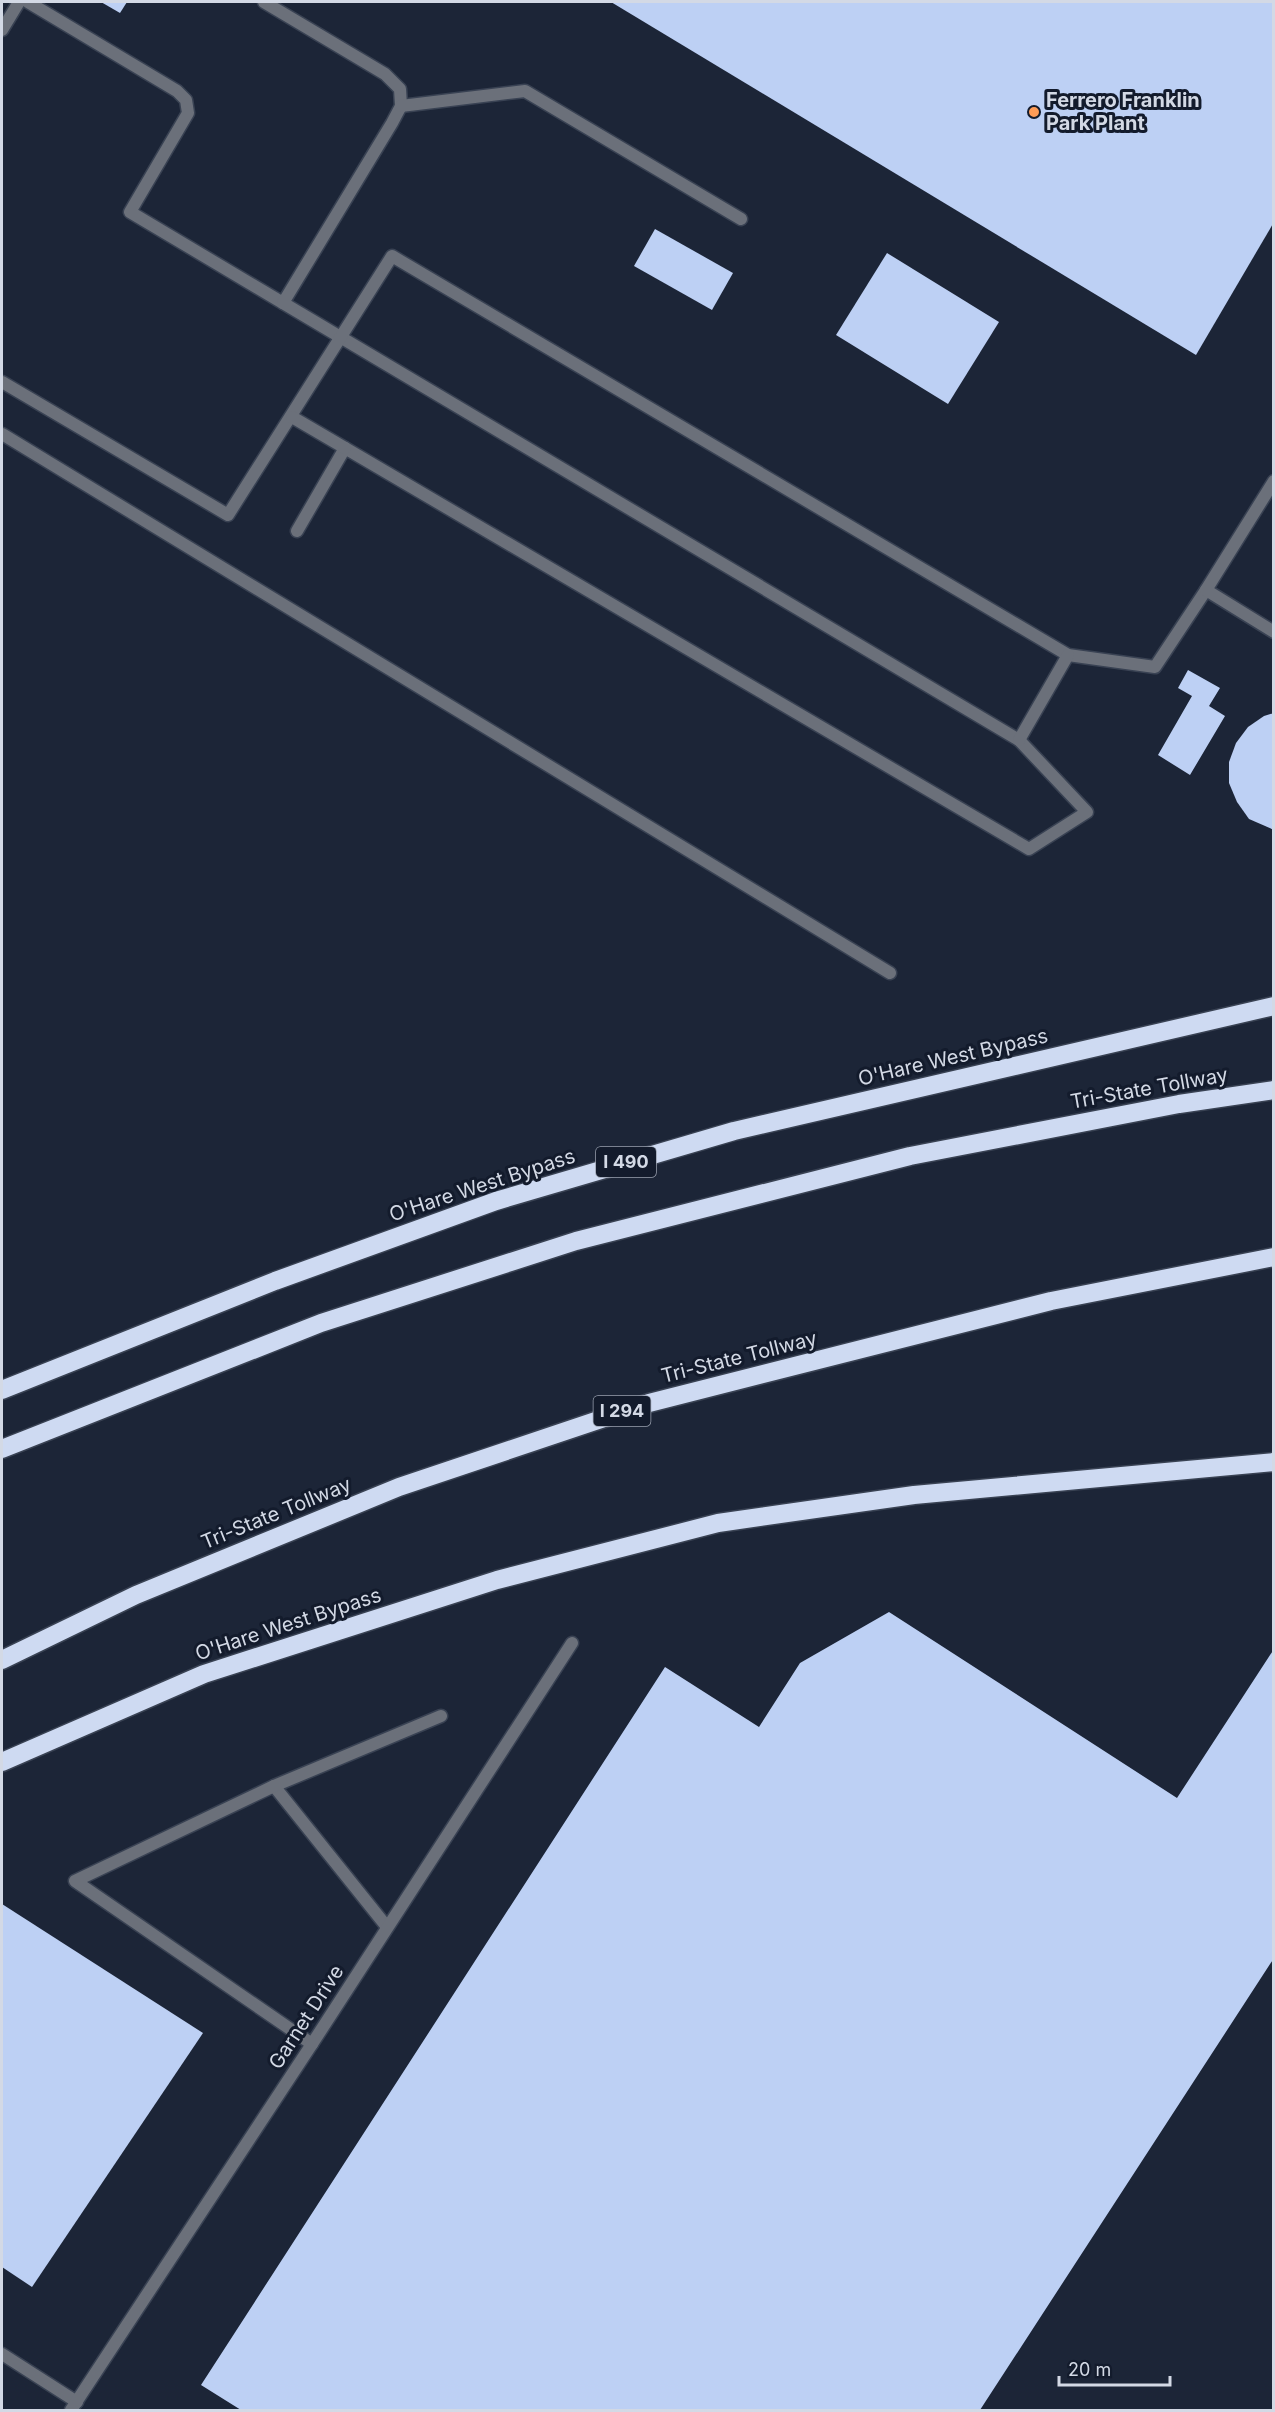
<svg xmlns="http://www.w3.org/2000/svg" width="1275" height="2412" font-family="Inter,sans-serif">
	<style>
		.building { fill: #bdd0f4 }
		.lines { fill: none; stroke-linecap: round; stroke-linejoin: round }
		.lane-casing { stroke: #394253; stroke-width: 15 }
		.street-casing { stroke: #394253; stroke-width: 15 }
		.highway-casing { stroke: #394253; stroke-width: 21 }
		.lane { stroke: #6b707a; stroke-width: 12 }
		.street { stroke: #6b707a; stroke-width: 12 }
		.highway { stroke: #cedaf2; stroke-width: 18 }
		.poi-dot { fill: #fe9c57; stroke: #131b2c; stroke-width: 2 }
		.labels { text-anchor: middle; stroke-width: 6; stroke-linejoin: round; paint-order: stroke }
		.shield { fill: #131b2c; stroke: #99a0ae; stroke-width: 1.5 }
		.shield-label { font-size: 18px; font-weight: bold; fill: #d3d9e5 }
		.poi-label { font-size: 20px; font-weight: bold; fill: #d3d9e5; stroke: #131b2c; text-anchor: start }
		.street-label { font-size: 20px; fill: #d3d9e5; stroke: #131b2c }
	</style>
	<rect width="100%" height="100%" fill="#1c2537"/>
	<g class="building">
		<path d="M 101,2 L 127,2 L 120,13 Z"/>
		<path d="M 611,2 L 1274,2 L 1274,222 L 1196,355 Z"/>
		<path d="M 655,229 L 733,273 L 712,310 L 634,266 Z"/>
		<path d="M 887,253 L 999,322 L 948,404 L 836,335 Z"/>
		<path d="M 1188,670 L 1220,688 L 1209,706 L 1225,716 L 1190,775 L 1158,755 L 1192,696 L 1178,688 Z"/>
		<path d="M 1274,713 L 1274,830 L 1249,819 L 1237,802 L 1229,783 L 1229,762 L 1236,743 L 1248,727 L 1264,716 Z"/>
		<path d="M 889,1612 L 1177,1798 L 1274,1649 L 1274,1958 L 980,2410 L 241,2410 L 201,2385 L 665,1667 L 759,1727 L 800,1663 Z"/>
		<path d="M 2,1904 L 203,2033 L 32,2287 L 2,2267 Z"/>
	</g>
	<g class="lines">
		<g class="lane-casing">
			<g id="lane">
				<path d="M 28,2 L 177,91 L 186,100 L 188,113 L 130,212 L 283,303"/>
				<path d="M 264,2 L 385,74 L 400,89 L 401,106 L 392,123 L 283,303 L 1019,740 L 1087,812 L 1029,849 L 345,448 L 297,531"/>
				<path d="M 2,30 L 19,2"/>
				<path d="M 401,106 L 525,91 L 741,219"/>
				<path d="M 2,382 L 228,515 L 392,256 L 1068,655 L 1155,667 L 1206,590"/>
				<path d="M 292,417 L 345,448"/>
				<path d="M 2,434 L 890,973"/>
				<path d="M 1274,481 L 1206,590 L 1274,632"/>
				<path d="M 1019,740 L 1068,655"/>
				<path d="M 274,1786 L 387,1927"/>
				<path d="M 312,2044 L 75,1881 L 274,1786 L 441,1716"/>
				<path d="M 2,2354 L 77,2402"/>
			</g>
		</g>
		<g class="street-casing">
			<path id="street" d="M 71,2410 L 312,2044 L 572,1643"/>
		</g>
		<g class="highway-casing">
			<g id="highway">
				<path d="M 2,1390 L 275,1281 L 496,1201 L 734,1131 L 1274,1006"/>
				<path d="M 2,1449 L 321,1323 L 576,1241 L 910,1156 L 1179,1104 L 1274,1090"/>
				<path d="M 2,1660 L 136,1595 L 399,1487 L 649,1403 L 1051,1301 L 1274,1257"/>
				<path d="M 2,1762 L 204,1674 L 497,1580 L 718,1523 L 914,1495 L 1274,1462"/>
			</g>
		</g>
		<use href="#lane" class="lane"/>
		<use href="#street" class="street"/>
		<use href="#highway" class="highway"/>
	</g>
	<circle class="poi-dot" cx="1034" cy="112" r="6"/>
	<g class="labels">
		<g class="shield">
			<rect x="596" y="1147" width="60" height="30" rx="4.5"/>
			<rect x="593.5" y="1396" width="57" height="30" rx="4.5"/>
		</g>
		<g class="shield-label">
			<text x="626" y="1168">I 490</text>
			<text x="622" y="1417">I 294</text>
		</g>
		<g class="poi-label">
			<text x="1046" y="107">Ferrero Franklin<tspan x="1046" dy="23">Park Plant</tspan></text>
		</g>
		<g class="street-label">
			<text transform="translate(953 1057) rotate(-13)" y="7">O'Hare West Bypass</text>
			<text transform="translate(1149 1088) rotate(-10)" y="7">Tri-State Tollway</text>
			<text transform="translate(482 1185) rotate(-18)" y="7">O'Hare West Bypass</text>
			<text transform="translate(739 1357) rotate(-14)" y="7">Tri-State Tollway</text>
			<text transform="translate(276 1513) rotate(-22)" y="7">Tri-State Tollway</text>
			<text transform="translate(288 1624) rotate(-18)" y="7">O'Hare West Bypass</text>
			<text transform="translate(306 2017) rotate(-57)" y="7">Garnet Drive</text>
		</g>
	</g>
	<rect width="1275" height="2412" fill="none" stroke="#d3d9e5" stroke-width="6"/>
	<path d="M1059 2376v9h111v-9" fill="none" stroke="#d3d9e5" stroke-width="3"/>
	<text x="1068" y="2376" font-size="18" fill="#d3d9e5" stroke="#131b2c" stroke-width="4.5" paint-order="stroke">20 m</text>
</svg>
